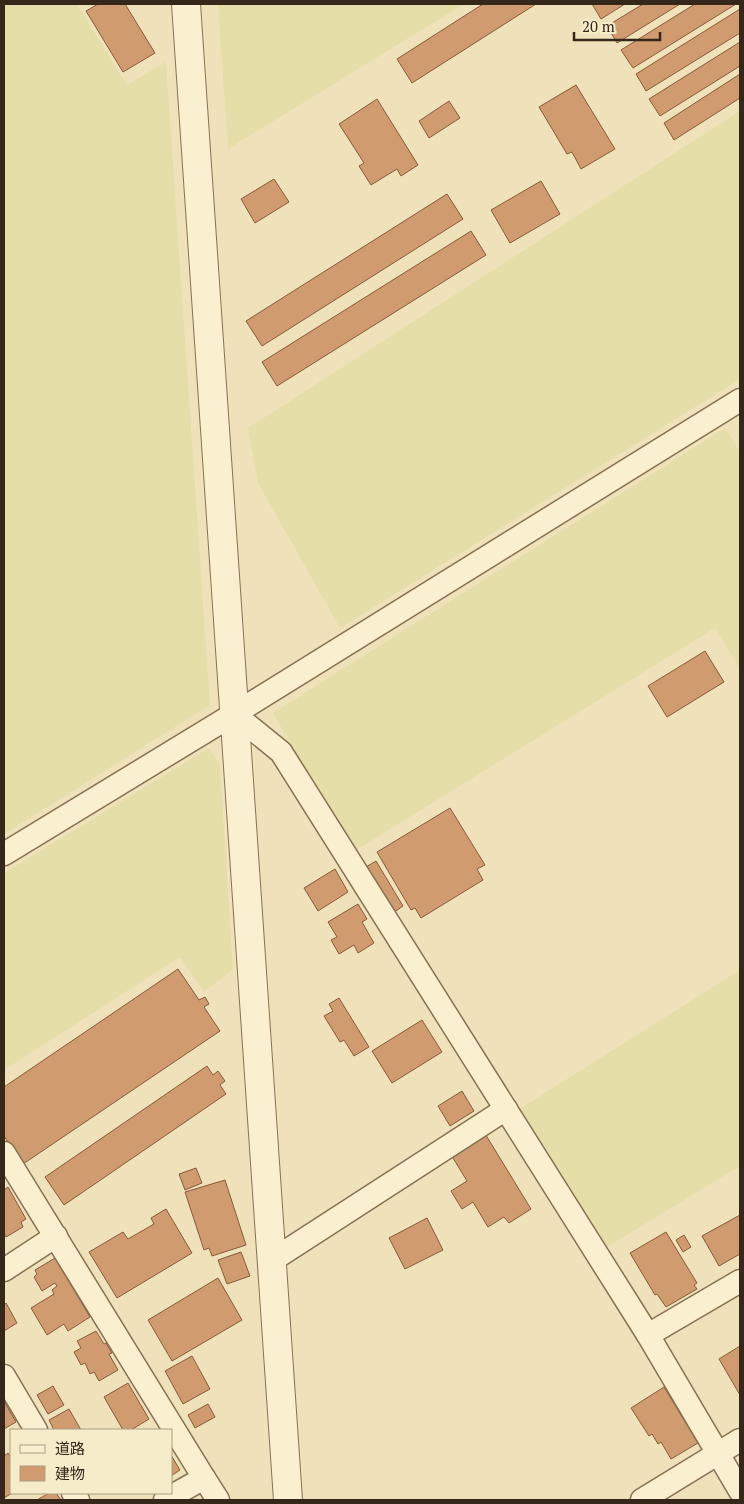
<svg xmlns="http://www.w3.org/2000/svg" width="744" height="1504" font-family="'PT Serif','Noto Sans JP',serif">
	<style>
		.farmland { fill: #e5dea8 }
		.building { fill: #cf9b6f; stroke: #875b39 }
		.lines { fill: none; stroke-linecap: round; stroke-linejoin: round }
		.minor-casing { stroke: #877154; stroke-width: 25 }
		.tertiary-casing { stroke: #877154; stroke-width: 30 }
		.minor { stroke: #faefce; stroke-width: 22 }
		.tertiary { stroke: #faefce; stroke-width: 28 }
	</style>
	<rect width="100%" height="100%" fill="#efe2bb"/>
	<g class="farmland">
		<path d="M 4,4 L 77,4 L 127,85 L 166,62 L 210,705 L 4,834 Z"/>
		<path d="M 218,4 L 464,4 L 228,149 Z"/>
		<path d="M 740,111 L 740,379 L 340,628 L 258,483 L 248,428 Z"/>
		<path d="M 725,428 L 740,452 L 740,669 L 715,628 L 353,852 L 273,713 Z"/>
		<path d="M 209,748 L 220,765 L 233,969 L 204,992 L 180,957 L 4,1070 L 4,873 Z"/>
		<path d="M 740,970 L 740,1166 L 602,1250 L 518,1110 Z"/>
	</g>
	<g class="building">
		<path d="M 98,4 L 125,4 L 155,53 L 123,72 L 86,11 Z"/>
		<path d="M 483,4 L 536,4 L 412,83 L 397,59 Z"/>
		<path d="M 592,4 L 625,4 L 601,19 Z"/>
		<path d="M 643,4 L 680,4 L 617,43 L 607,26 Z"/>
		<path d="M 695,4 L 736,4 L 633,68 L 621,50 Z"/>
		<path d="M 740,9 L 740,33 L 646,91 L 636,74 Z"/>
		<path d="M 740,42 L 740,66 L 660,116 L 649,99 Z"/>
		<path d="M 740,74 L 740,98 L 674,140 L 664,123 Z"/>
		<path d="M 576,85 L 615,149 L 581,169 L 572,152 L 567,154 L 539,107 Z"/>
		<path d="M 377,99 L 418,165 L 401,176 L 397,169 L 371,185 L 359,166 L 364,163 L 339,124 Z"/>
		<path d="M 449,101 L 460,118 L 429,138 L 419,121 Z"/>
		<path d="M 274,179 L 289,202 L 255,223 L 241,199 Z"/>
		<path d="M 541,181 L 560,214 L 510,243 L 491,210 Z"/>
		<path d="M 447,194 L 463,219 L 262,346 L 246,321 Z"/>
		<path d="M 471,231 L 486,255 L 277,386 L 262,362 Z"/>
		<path d="M 705,651 L 724,682 L 667,717 L 648,686 Z"/>
		<path d="M 450,808 L 485,865 L 477,869 L 483,880 L 421,918 L 415,908 L 411,910 L 377,852 Z"/>
		<path d="M 376,861 L 403,906 L 393,913 L 366,867 Z"/>
		<path d="M 335,869 L 348,892 L 318,911 L 304,888 Z"/>
		<path d="M 358,904 L 367,919 L 362,922 L 374,943 L 358,953 L 354,945 L 339,954 L 331,940 L 337,937 L 328,922 Z"/>
		<path d="M 178,969 L 199,1000 L 205,997 L 209,1004 L 204,1007 L 220,1031 L 23,1164 L 4,1136 L 4,1087 Z"/>
		<path d="M 339,998 L 369,1047 L 354,1056 L 344,1040 L 340,1042 L 324,1016 L 333,1011 L 329,1004 Z"/>
		<path d="M 422,1020 L 442,1052 L 392,1083 L 372,1051 Z"/>
		<path d="M 207,1066 L 213,1075 L 218,1071 L 225,1081 L 220,1085 L 226,1094 L 64,1205 L 45,1177 Z"/>
		<path d="M 462,1091 L 474,1111 L 450,1126 L 438,1106 Z"/>
		<path d="M 484,1132 L 531,1209 L 509,1223 L 504,1217 L 488,1227 L 473,1202 L 462,1209 L 451,1191 L 467,1181 L 450,1153 Z"/>
		<path d="M 196,1168 L 202,1183 L 185,1190 L 179,1174 Z"/>
		<path d="M 225,1180 L 246,1245 L 212,1256 L 209,1248 L 204,1250 L 185,1192 Z"/>
		<path d="M 8,1187 L 26,1219 L 21,1222 L 23,1227 L 6,1237 L 4,1233 L 4,1190 Z"/>
		<path d="M 166,1209 L 192,1253 L 117,1298 L 89,1252 L 123,1232 L 128,1239 L 154,1224 L 151,1218 Z"/>
		<path d="M 740,1215 L 740,1254 L 719,1266 L 702,1236 Z"/>
		<path d="M 427,1218 L 443,1250 L 405,1269 L 389,1238 Z"/>
		<path d="M 666,1232 L 697,1283 L 694,1285 L 697,1289 L 666,1307 L 657,1294 L 655,1295 L 630,1253 Z"/>
		<path d="M 684,1235 L 691,1247 L 683,1252 L 676,1240 Z"/>
		<path d="M 241,1252 L 250,1276 L 227,1284 L 218,1260 Z"/>
		<path d="M 55,1258 L 90,1317 L 68,1331 L 64,1324 L 47,1335 L 31,1308 L 54,1294 L 52,1290 L 57,1286 L 55,1283 L 42,1291 L 34,1277 L 37,1274 L 35,1270 Z"/>
		<path d="M 218,1278 L 242,1320 L 172,1361 L 148,1320 Z"/>
		<path d="M 6,1303 L 17,1323 L 4,1331 L 4,1305 Z"/>
		<path d="M 96,1331 L 104,1344 L 106,1343 L 112,1353 L 109,1354 L 118,1370 L 99,1381 L 94,1372 L 90,1374 L 85,1363 L 81,1365 L 74,1352 L 81,1348 L 77,1341 Z"/>
		<path d="M 740,1346 L 740,1395 L 719,1359 Z"/>
		<path d="M 192,1356 L 210,1389 L 183,1404 L 165,1371 Z"/>
		<path d="M 128,1383 L 149,1419 L 131,1430 L 123,1430 L 104,1397 Z"/>
		<path d="M 53,1386 L 64,1405 L 48,1414 L 37,1395 Z"/>
		<path d="M 664,1387 L 698,1443 L 671,1459 L 661,1442 L 658,1444 L 652,1434 L 649,1436 L 631,1408 Z"/>
		<path d="M 4,1401 L 16,1422 L 4,1429 Z"/>
		<path d="M 208,1404 L 215,1417 L 195,1428 L 188,1415 Z"/>
		<path d="M 69,1409 L 81,1430 L 54,1430 L 49,1420 Z"/>
		<path d="M 8,1453 L 11,1458 L 12,1493 L 4,1498 L 4,1456 Z"/>
		<path d="M 171,1455 L 180,1470 L 171,1476 Z"/>
		<path d="M 49,1493 L 56,1493 L 61,1500 L 37,1500 Z"/>
	</g>
	<g class="lines">
		<g class="minor-casing">
			<g id="minor">
				<path d="M 234,714 L 281,752 L 648,1335 L 740,1491"/>
				<path d="M 4,854 L 234,714 L 740,400"/>
				<path d="M 4,1153 L 204,1478"/>
				<path d="M 271,1261 L 506,1109"/>
				<path d="M 4,1270 L 56,1236"/>
				<path d="M 648,1335 L 740,1281"/>
				<path d="M 4,1376 L 36,1430"/>
				<path d="M 73,1493 L 78,1500"/>
				<path d="M 165,1500 L 204,1478 L 218,1500"/>
				<path d="M 642,1500 L 740,1440"/>
			</g>
		</g>
		<g class="tertiary-casing">
			<path id="tertiary" d="M 186,4 L 288,1500"/>
		</g>
		<use href="#minor" class="minor"/>
		<use href="#tertiary" class="tertiary"/>
	</g>
	<rect width="744" height="1504" fill="none" stroke="#35281a" stroke-width="10"/>
	<rect x="10" y="1429" width="162" height="65" fill="#f6ecca" stroke="#a99e84"/>
	<rect x="20" y="1445" width="25" height="8" fill="#faefce" stroke="#a99e84"/>
	<text x="55" y="1454" font-size="15" fill="#35281a">道路</text>
	<rect x="20" y="1466" width="25" height="15" fill="#cf9b6f" stroke="#a99e84"/>
	<text x="55" y="1479" font-size="15" fill="#35281a">建物</text>
	<path d="M574 32v8h86v-8" fill="none" stroke="#35281a" stroke-width="2.5"/>
	<text x="582" y="32" font-size="15" fill="#35281a" stroke="#f6ecca" stroke-width="4" paint-order="stroke">20 m</text>
</svg>
